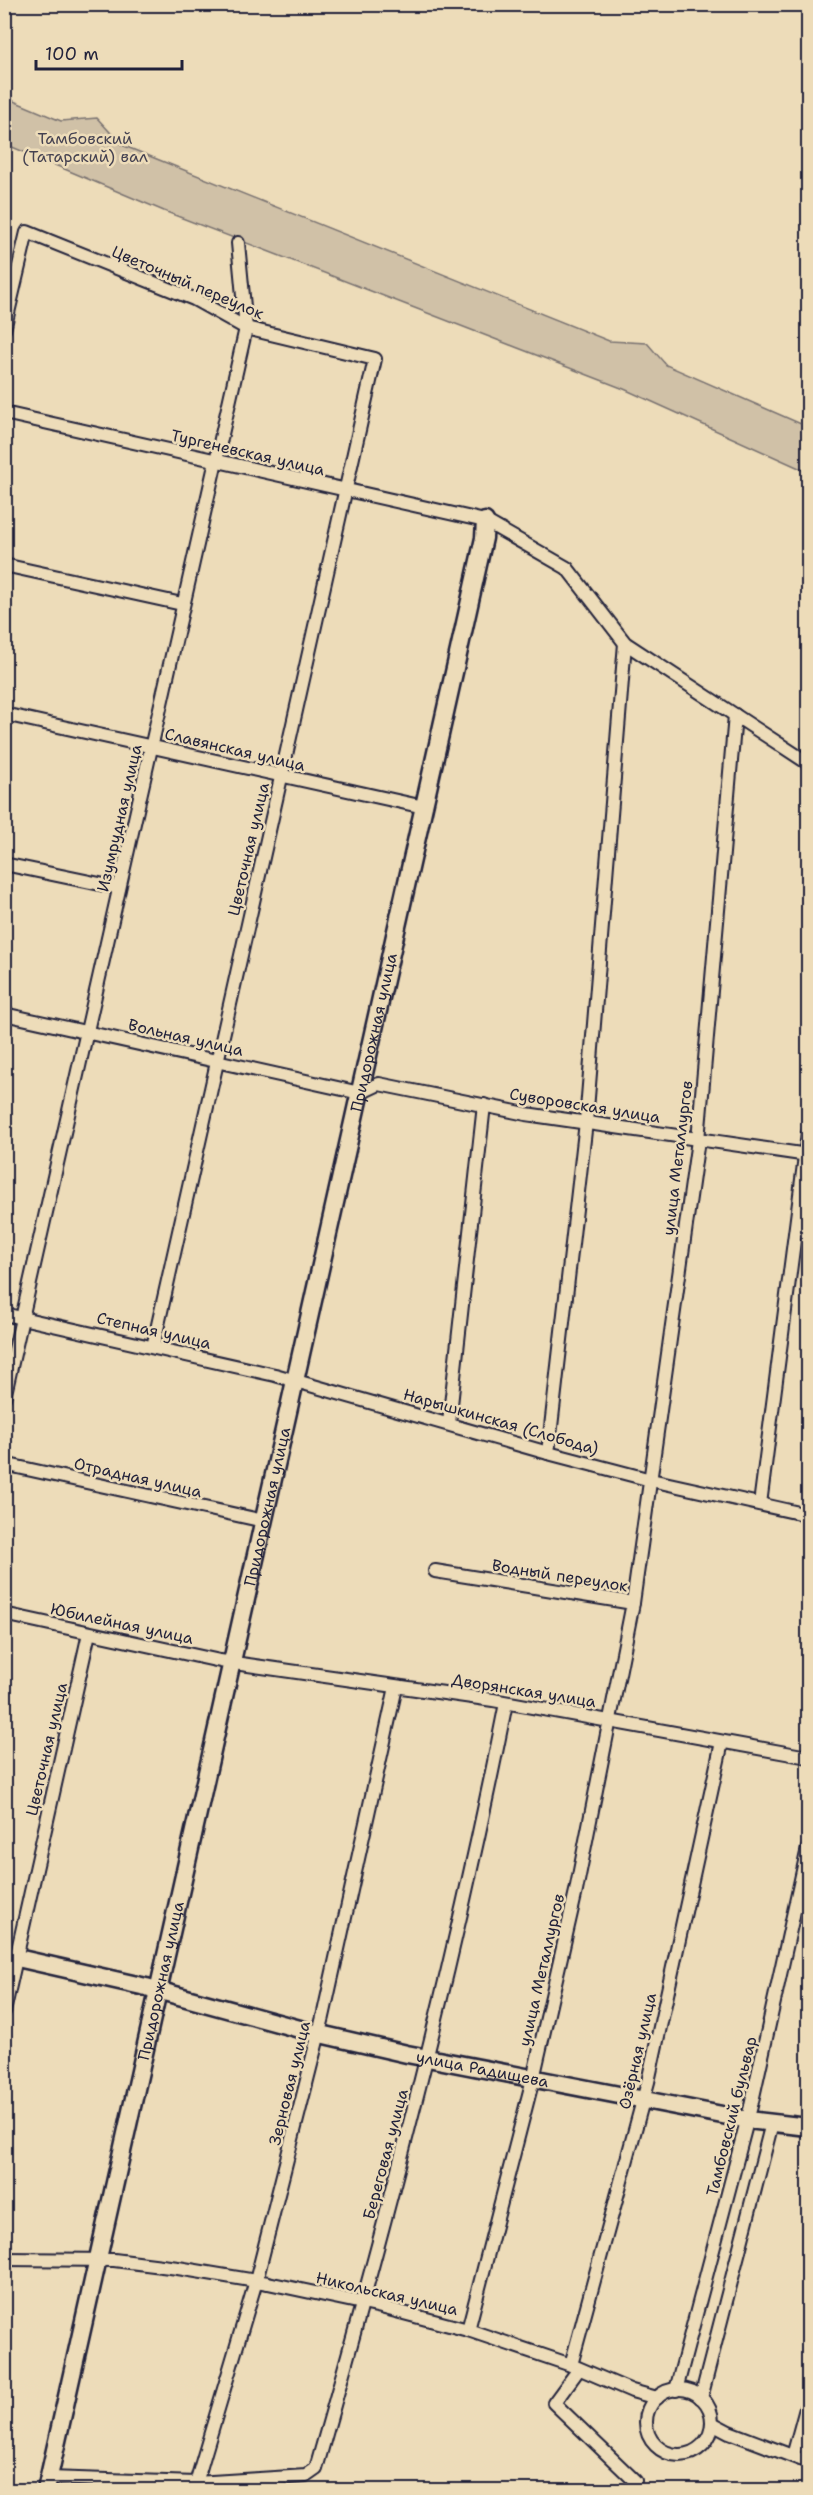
<svg xmlns="http://www.w3.org/2000/svg" width="813" height="2495" font-family="'Shantell Sans',sans-serif">
	<style>
		.green { fill: #d0c1a7; stroke: #797271; stroke-width: 1.5 }
		.lines { fill: none; stroke-linecap: round; stroke-linejoin: round }
		.street-casing { stroke: #22223b; stroke-width: 16 }
		.secondary-casing { stroke: #22223b; stroke-width: 21 }
		.street { stroke: #eddcb9; stroke-width: 12 }
		.secondary { stroke: #eddcb9; stroke-width: 16 }
		.labels { text-anchor: middle; stroke-width: 5; stroke-linejoin: round; paint-order: stroke }
		.park-label { font-size: 16px; fill: #454251; stroke: #eddcb9 }
		.street-label { font-size: 16px; fill: #22223b; stroke: #eddcb9 }
	</style>
	<rect width="100%" height="100%" fill="#eddcb9"/>
	<filter id="ink" filterUnits="userSpaceOnUse"><feTurbulence type="fractalNoise" baseFrequency=".0167" numOctaves="2"/><feDisplacementMap in="SourceGraphic" scale="12" xChannelSelector="R" yChannelSelector="G"/><feConvolveMatrix kernelMatrix="1 2 1 2 8 2 1 2 1" color-interpolation-filters="sRGB"/></filter>
	<g filter="url(#ink)">
		<path class="green" d="M 4,97 L 61,121 L 97,118 L 122,145 L 609,341 L 647,343 L 666,365 L 808,427 L 808,472 L 624,389 L 164,211 L 5,144 Z"/>
		<g class="lines">
			<g class="street-casing">
				<g id="street">
					<path d="M 4,330 L 27,232 L 194,299 L 246,328 L 375,359 L 153,1347"/>
					<path d="M 4,413 L 485,521 L 567,568 L 625,643 L 808,763"/>
					<path d="M 4,565 L 182,604"/>
					<path d="M 4,714 L 424,807"/>
					<path d="M 4,864 L 119,888"/>
					<path d="M 4,1014 L 360,1093 L 379,1084 L 526,1114 L 808,1155"/>
					<path d="M 4,1314 L 275,1375 L 548,1453 L 651,1480 L 808,1515"/>
					<path d="M 4,1398 L 246,328 L 238,243"/>
					<path d="M 449,1423 L 484,1105"/>
					<path d="M 548,1453 L 586,1122 L 625,643"/>
					<path d="M 4,1464 L 264,1521"/>
					<path d="M 760,1504 L 808,1133"/>
					<path d="M 435,1571 L 633,1603 L 576,1891 L 533,2079 L 468,2330"/>
					<path d="M 633,1603 L 698,1140 L 735,715"/>
					<path d="M 4,1614 L 220,1661 L 493,1700 L 808,1757"/>
					<path d="M 4,2012 L 89,1633"/>
					<path d="M 4,2259 L 114,2260 L 178,2268 L 268,2283 L 381,2307 L 468,2330 L 571,2365 L 632,2391 L 657,2398"/>
					<path d="M 571,2365 L 648,2082 L 722,1742"/>
					<path d="M 579,2369 L 554,2403 L 635,2481 L 632,2490"/>
					<circle cx="679" cy="2422" r="33"/>
					<path d="M 676,2390 L 751,2106 L 808,1848"/>
					<path d="M 701,2398 L 772,2123"/>
					<path d="M 712,2423 L 729,2432 L 808,2462"/>
					<path d="M 793,2456 L 808,2401"/>
					<path d="M 49,2478 L 196,2483 L 306,2476 L 316,2469 C 388,2216 455,1961 506,1703"/>
					<path d="M 196,2483 L 256,2281 L 323,2017 L 396,1687"/>
				</g>
			</g>
			<g class="secondary-casing">
				<g id="secondary">
					<path id="s1" d="M 4,1955 L 146,1987 L 307,2031 L 407,2054 L 748,2120 L 808,2127"/>
					<path id="s2" d="M 46,2490 L 455,668 L 484,538 L 485,521"/>
				</g>
			</g>
			<use href="#street" class="street"/>
			<use href="#secondary" class="secondary"/>
		</g>
	</g>
	<g class="labels">
		<g class="park-label">
			<text x="85" y="144">Тамбовский<tspan x="85" dy="18">(Татарский) вал</tspan></text>
		</g>
		<g class="street-label">
			<text transform="translate(188 282) rotate(23)" y="6">Цветочный переулок</text>
			<text transform="translate(248 452) rotate(13)" y="6">Тургеневская улица</text>
			<text transform="translate(235 749) rotate(13)" y="6">Славянская улица</text>
			<text transform="translate(119 818) rotate(-77)" y="6">Изумрудная улица</text>
			<text transform="translate(248 849) rotate(-77)" y="6">Цветочная улица</text>
			<text dy="6" stroke="none"><textPath href="#s2" startOffset="1494">Придорожная улица</textPath></text>
			<text transform="translate(186 1037) rotate(13)" y="6">Вольная улица</text>
			<text transform="translate(585 1105) rotate(9)" y="6">Суворовская улица</text>
			<text transform="translate(677 1158) rotate(-83)" y="6">улица Металлургов</text>
			<text transform="translate(154 1330) rotate(13)" y="6">Степная улица</text>
			<text transform="translate(501 1421) rotate(16)" y="6">Нарышкинская (Слобода)</text>
			<text transform="translate(138 1477) rotate(13)" y="6">Отрадная улица</text>
			<text dy="6" stroke="none"><textPath href="#s2" startOffset="1008">Придорожная улица</textPath></text>
			<text transform="translate(560 1575) rotate(9)" y="6">Водный переулок</text>
			<text transform="translate(122 1623) rotate(12)" y="6">Юбилейная улица</text>
			<text transform="translate(524 1690) rotate(9)" y="6">Дворянская улица</text>
			<text transform="translate(46 1749) rotate(-77)" y="6">Цветочная улица</text>
			<text transform="translate(541 1970) rotate(-77)" y="6">улица Металлургов</text>
			<text dy="6" stroke="none"><textPath href="#s2" startOffset="522">Придорожная улица</textPath></text>
			<text transform="translate(637 2051) rotate(-77)" y="6">Озёрная улица</text>
			<text dy="6" stroke="none"><textPath href="#s1" startOffset="492">улица Радищева</textPath></text>
			<text transform="translate(289 2083) rotate(-76)" y="6">Зерновая улица</text>
			<text transform="translate(731 2116) rotate(-76)" y="6">Тамбовский бульвар</text>
			<text transform="translate(385 2154) rotate(-75)" y="6">Береговая улица</text>
			<text transform="translate(387 2293) rotate(13)" y="6">Никольская улица</text>
		</g>
	</g>
	<rect width="813" height="2495" fill="none" stroke="#eddcb9" stroke-width="24"/>
	<rect x="12" y="12" width="789" height="2471" fill="none" stroke="#22223b" stroke-width="2" filter="url(#ink)"/>
	<path d="M36 60v9h146v-9" fill="none" stroke="#22223b" stroke-width="3"/>
	<text x="45" y="60" font-size="18" fill="#22223b" stroke="#eddcb9" stroke-width="4.5" paint-order="stroke">100 m</text>
</svg>
